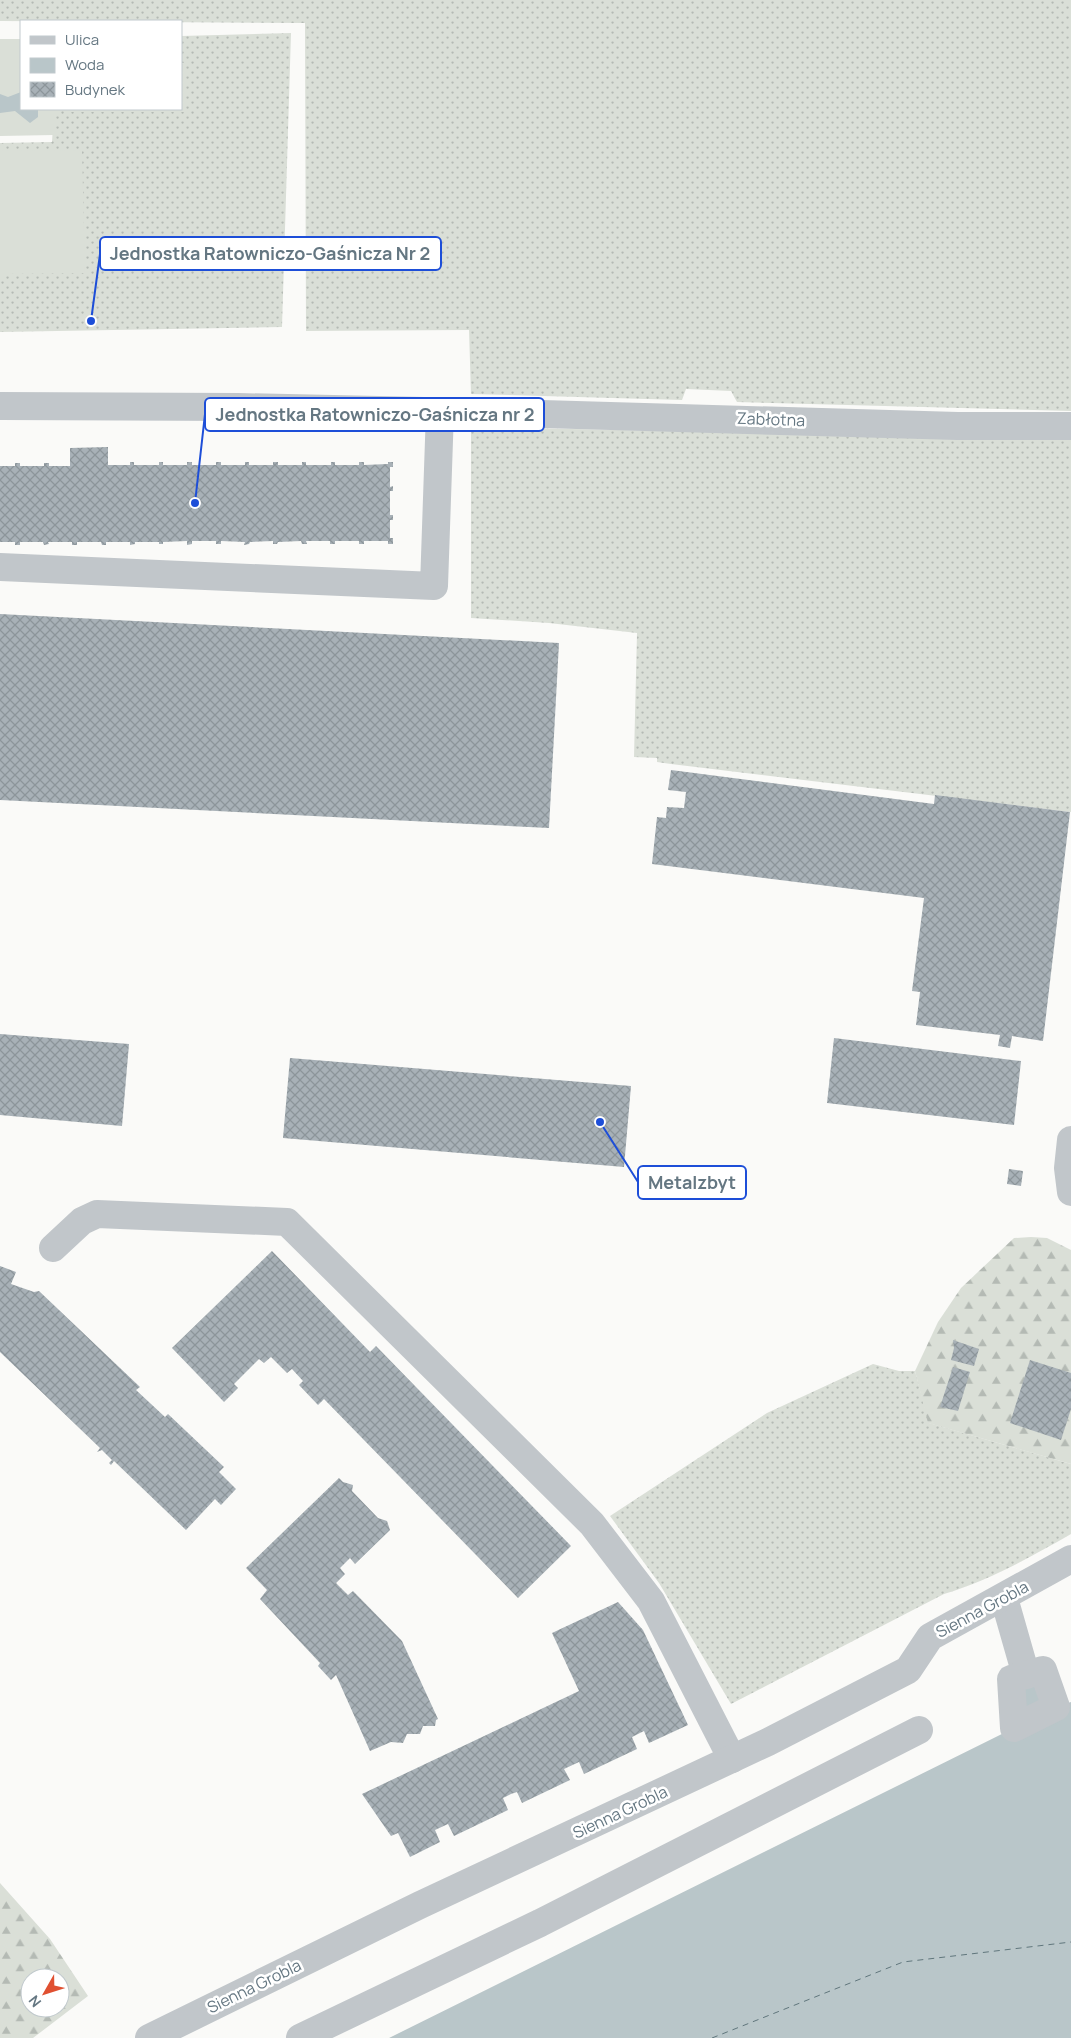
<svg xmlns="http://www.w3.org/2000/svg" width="1071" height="2038" font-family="Manrope,sans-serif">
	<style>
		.grass { fill: url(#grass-dots) }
		.forest { fill: url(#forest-firs); fill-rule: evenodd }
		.garden { fill: #dadfd7 }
		.water { fill: #b9c6c9 }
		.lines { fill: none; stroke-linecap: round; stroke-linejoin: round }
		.ferry { stroke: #60767c; stroke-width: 1; stroke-dasharray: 6 5; stroke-linecap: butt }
		.building { fill: url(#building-cross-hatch) }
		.minor { stroke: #c1c6ca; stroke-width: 28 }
		.labels { text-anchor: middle; stroke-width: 5; stroke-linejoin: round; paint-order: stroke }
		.street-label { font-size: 16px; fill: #657782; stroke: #fff }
		.leader { fill: none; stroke: #1d4ed8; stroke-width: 2 }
		.callout-dot { fill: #1d4ed8; stroke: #fff; stroke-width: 2 }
		.callout { fill: #fff; stroke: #1d4ed8; stroke-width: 2 }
		.callout-label { font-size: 18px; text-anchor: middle; font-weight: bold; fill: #657782 }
	</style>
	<defs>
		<pattern id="grass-dots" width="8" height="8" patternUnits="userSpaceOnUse" patternTransform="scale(1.25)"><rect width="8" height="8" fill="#dadfd7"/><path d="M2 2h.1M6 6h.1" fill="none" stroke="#b4bab4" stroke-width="1.8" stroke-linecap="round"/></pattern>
		<pattern id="forest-firs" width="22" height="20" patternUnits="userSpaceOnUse" patternTransform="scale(1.25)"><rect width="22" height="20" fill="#dadfd7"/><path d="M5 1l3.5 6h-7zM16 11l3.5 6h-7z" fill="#b4bab4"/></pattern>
		<pattern id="building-cross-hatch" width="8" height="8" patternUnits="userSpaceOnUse" patternTransform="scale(1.25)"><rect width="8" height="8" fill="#a8b1b7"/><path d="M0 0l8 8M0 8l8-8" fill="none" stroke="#8c959a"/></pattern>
	</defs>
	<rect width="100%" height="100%" fill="#fafaf8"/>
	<g class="grass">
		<path d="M 0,0 L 1071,0 L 1071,411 L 737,402 L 731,391 L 686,389 L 682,400 L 471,394 L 469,330 L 306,331 L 305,23 L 0,21 Z"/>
		<path d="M 291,33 L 282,327 L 0,332 L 0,143 L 52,142 L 54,109 L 181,109 L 181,36 Z"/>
		<path d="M 471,427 L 1071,439 L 1071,812 L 671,764 L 657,762 L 657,758 L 634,757 L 637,633 L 549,623 L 471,618 Z"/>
		<path d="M 873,1364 L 899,1371 L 915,1371 L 929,1423 L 1071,1464 L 1071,1534 C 1029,1558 990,1580 944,1594 L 731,1704 L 659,1583 L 610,1516 L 767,1413 Z"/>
	</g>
	<g class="forest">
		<path d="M 1031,1237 L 1047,1238 L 1071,1250 L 1071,1464 L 928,1423 L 915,1371 L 938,1322 L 961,1288 L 1014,1238 Z"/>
		<path d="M 0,1883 L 50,1939 L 88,1996 L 33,2038 L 0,2038 ZM 30,1978 L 60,1978 L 60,2008 L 30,2008 Z"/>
	</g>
	<g class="garden">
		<path d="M 0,39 L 21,39 L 21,109 L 54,109 L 54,135 L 0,136 Z"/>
		<path d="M 181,63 L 185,63 L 185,112 L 69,112 L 69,109 L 181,109 Z"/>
		<path d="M 82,150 L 85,273 L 0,274 L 0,151 Z"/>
	</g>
	<g class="water">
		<path d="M 21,92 L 21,109 L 38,109 L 38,117 L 30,123 L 15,111 L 0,113 L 0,94 L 8,97 Z"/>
		<path d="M 1043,1670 L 1056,1707 L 1071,1702 L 1071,2038 L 389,2038 L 1014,1728 L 1011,1679 Z"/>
	</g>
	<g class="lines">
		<path class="ferry" d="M 712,2038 L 903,1962 L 1071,1942"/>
	</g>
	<g class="building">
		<path d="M 108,447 L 108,465 L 130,465 L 130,462 L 134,462 L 134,465 L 159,465 L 159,462 L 163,462 L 163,465 L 187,465 L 187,462 L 192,462 L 192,465 L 216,465 L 216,462 L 221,462 L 221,465 L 245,465 L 245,462 L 249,462 L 249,465 L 273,465 L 273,462 L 278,462 L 278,465 L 302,465 L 302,462 L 306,462 L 306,465 L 331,465 L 331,462 L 335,462 L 335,465 L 359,465 L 359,462 L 364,462 L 364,465 L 388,464 L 388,462 L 393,462 L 393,467 L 390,467 L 390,487 L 393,486 L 393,491 L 390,491 L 390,515 L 393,515 L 393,520 L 390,520 L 390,538 L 393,538 L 393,544 L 388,544 L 388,541 L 364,541 L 364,544 L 359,544 L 359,541 L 335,541 L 335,544 L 330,544 L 330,541 L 306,541 L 307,544 L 302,544 L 301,541 L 278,542 L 277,544 L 273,544 L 273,541 L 250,542 L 249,544 L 244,545 L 245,542 L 221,541 L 221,544 L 216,544 L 216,541 L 192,541 L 192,544 L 187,545 L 187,541 L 163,542 L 163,544 L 159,544 L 159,542 L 135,542 L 135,544 L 130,545 L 130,542 L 106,542 L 106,545 L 102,545 L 101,542 L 77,542 L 77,545 L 72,545 L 72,542 L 48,542 L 49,544 L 44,545 L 43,542 L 20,542 L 20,545 L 15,545 L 15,542 L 0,542 L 0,466 L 15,466 L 15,463 L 20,463 L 20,466 L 44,466 L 44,463 L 49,463 L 49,466 L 70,466 L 70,448 Z"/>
		<path d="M 0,614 L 559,643 L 549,828 L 0,800 Z"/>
		<path d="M 671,770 L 934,804 L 935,795 L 1070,812 L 1043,1041 L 1012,1036 L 1010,1048 L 998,1046 L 1000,1035 L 916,1025 L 920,992 L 912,991 L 924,898 L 652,864 L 657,817 L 666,818 L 667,807 L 684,808 L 686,792 L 668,790 Z"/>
		<path d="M 0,1034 L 129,1044 L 122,1126 L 0,1115 Z"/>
		<path d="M 834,1038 L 1021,1061 L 1014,1125 L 827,1103 Z"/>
		<path d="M 290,1058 L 631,1086 L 624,1167 L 283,1138 Z"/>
		<path d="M 1009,1169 L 1023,1171 L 1021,1186 L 1007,1184 Z"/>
		<path d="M 272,1251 L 370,1352 L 376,1346 L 571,1546 L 518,1598 L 324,1399 L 318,1405 L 299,1385 L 303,1381 L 292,1369 L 287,1373 L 271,1357 L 264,1363 L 259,1359 L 234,1384 L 238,1388 L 224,1402 L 172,1348 Z"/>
		<path d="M 0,1266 L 16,1272 L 11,1284 L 34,1292 L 39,1291 L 140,1387 L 136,1390 L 165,1417 L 168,1414 L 224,1467 L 219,1472 L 236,1489 L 221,1505 L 215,1499 L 186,1530 L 114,1461 L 111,1465 L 109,1463 L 112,1460 L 102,1450 L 97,1452 L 100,1448 L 0,1352 Z"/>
		<path d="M 953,1340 L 979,1349 L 974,1366 L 951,1360 L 954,1348 Z"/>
		<path d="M 1030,1360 L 1071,1373 L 1071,1409 L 1061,1440 L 1010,1423 Z"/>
		<path d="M 953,1367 L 970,1372 L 958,1411 L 940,1407 Z"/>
		<path d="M 339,1478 L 343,1482 L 353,1485 L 352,1491 L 378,1518 L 387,1521 L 390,1530 L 355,1564 L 350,1558 L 340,1568 L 345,1574 L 336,1583 L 348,1595 L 353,1591 L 402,1641 L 438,1719 L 436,1720 L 435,1726 L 423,1726 L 420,1734 L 407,1734 L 403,1743 L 391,1742 L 370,1751 L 336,1675 L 331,1680 L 318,1666 L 320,1663 L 260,1599 L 267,1590 L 246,1568 Z"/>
		<path d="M 618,1602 L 643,1630 L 688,1725 L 649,1743 L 644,1731 L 632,1737 L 637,1749 L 584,1774 L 579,1762 L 564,1769 L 570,1780 L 522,1803 L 517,1792 L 511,1794 L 503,1798 L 508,1810 L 454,1836 L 448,1824 L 435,1830 L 440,1842 L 410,1857 L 398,1833 L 391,1836 L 362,1794 L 579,1691 L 552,1633 Z"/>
	</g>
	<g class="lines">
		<g class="minor">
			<path d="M 0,406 L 238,407 L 470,412 L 958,426 L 1071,426"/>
			<path d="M 0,567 L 434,586 L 440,411"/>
			<path d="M 1071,1140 L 1068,1168 L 1071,1192"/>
			<path d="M 53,1248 L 82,1221 L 97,1214 L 287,1222 L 592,1524 L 651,1601 L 732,1759"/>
			<path d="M 1004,1598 L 1026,1675"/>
			<path d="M 1043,1670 L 1056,1707 L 1014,1728 L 1011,1679 Z"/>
			<path d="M 149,2038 L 420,1905 L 768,1742 L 908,1670 L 930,1637 L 1071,1559"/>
			<path d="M 300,2038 L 540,1923 L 919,1730"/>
		</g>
	</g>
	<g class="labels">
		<g class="street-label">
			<text transform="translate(771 419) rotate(2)" y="6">Zabłotna</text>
			<text transform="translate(982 1609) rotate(-28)" y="6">Sienna Grobla</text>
			<text transform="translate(620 1812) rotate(-25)" y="6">Sienna Grobla</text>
			<text transform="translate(254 1986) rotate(-26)" y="6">Sienna Grobla</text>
		</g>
	</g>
	<path class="leader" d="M91 321L100 254M195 503L205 414M600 1122L638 1182"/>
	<g class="callout-dot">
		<circle cx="91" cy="321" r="5"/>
		<circle cx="195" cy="503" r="5"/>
		<circle cx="600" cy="1122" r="5"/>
	</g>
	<g class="callout">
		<rect x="100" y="237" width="341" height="33" rx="5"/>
		<rect x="205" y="398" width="339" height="33" rx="5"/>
		<rect x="638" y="1166" width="108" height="33" rx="5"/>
	</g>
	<g class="callout-label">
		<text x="270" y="260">Jednostka Ratowniczo-Gaśnicza Nr 2</text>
		<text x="375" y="421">Jednostka Ratowniczo-Gaśnicza nr 2</text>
		<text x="692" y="1189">Metalzbyt</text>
	</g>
	<rect x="20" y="20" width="162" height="90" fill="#ffffff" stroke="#c1c9cd"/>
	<rect x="30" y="36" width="25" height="8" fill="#c1c6ca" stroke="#c1c9cd"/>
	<text x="65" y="45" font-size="15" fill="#657782">Ulica</text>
	<rect x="30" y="58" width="25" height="15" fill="#b9c6c9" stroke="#c1c9cd"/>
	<text x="65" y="70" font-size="15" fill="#657782">Woda</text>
	<rect x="30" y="82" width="25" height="15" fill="url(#building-cross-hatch)" stroke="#c1c9cd"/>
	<text x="65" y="95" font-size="15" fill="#657782">Budynek</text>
	<g transform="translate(45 1993) rotate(231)"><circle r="24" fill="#ffffff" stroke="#c1c9cd"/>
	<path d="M0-4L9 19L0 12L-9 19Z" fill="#e05031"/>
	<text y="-8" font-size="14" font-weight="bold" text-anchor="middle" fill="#657782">N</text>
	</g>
</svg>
